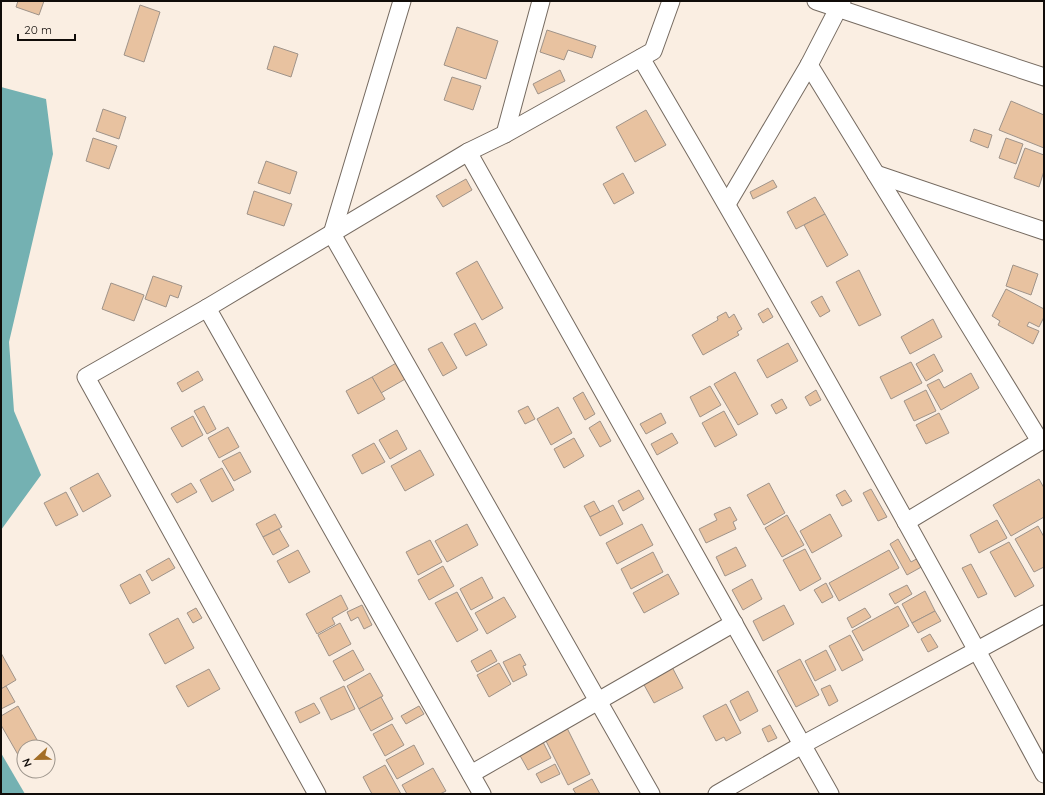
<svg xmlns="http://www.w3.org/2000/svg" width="1045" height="795" font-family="Quicksand,sans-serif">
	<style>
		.water { fill: #74b1b2 }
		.building { fill: #e8c2a0; stroke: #9f9389 }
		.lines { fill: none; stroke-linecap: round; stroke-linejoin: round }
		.street-casing { stroke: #756a60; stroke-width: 19 }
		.street { stroke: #fff; stroke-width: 17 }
	</style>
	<rect width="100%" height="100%" fill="#faeee2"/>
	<g class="water">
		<path d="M 1,87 L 46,99 L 53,154 L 9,342 L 14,411 L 41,475 L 1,530 Z"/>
		<path d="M 1,753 L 25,794 L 1,794 Z"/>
	</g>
	<g class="building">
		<path d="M 18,1 L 44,1 L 39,15 L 16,7 Z"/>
		<path d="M 140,5 L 160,12 L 144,62 L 124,55 Z"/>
		<path d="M 457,27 L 498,41 L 486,79 L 444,65 Z"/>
		<path d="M 547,30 L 596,46 L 592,58 L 568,50 L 564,60 L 540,52 Z"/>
		<path d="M 274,46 L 298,54 L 291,77 L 267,69 Z"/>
		<path d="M 560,70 L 565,81 L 538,94 L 533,84 Z"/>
		<path d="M 452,77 L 481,86 L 473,110 L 444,100 Z"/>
		<path d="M 1011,101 L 1044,115 L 1044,148 L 999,130 Z"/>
		<path d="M 103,109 L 126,117 L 119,139 L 96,131 Z"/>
		<path d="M 646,110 L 666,145 L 635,162 L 616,127 Z"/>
		<path d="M 974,129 L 992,135 L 988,148 L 970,141 Z"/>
		<path d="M 93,138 L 117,146 L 109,169 L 86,161 Z"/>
		<path d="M 1006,138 L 1023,144 L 1016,164 L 999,158 Z"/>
		<path d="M 1025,148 L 1044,155 L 1044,171 L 1039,187 L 1014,178 Z"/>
		<path d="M 266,161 L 297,172 L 290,194 L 258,183 Z"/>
		<path d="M 623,173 L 634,193 L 614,204 L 603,184 Z"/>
		<path d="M 466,179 L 472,190 L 443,207 L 436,196 Z"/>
		<path d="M 773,180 L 777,187 L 753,199 L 750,192 Z"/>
		<path d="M 254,191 L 292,204 L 284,226 L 247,214 Z"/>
		<path d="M 815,197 L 825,214 L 796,229 L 787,212 Z"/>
		<path d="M 825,214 L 848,255 L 827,267 L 804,225 Z"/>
		<path d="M 477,261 L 503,308 L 482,320 L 456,273 Z"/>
		<path d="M 1013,265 L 1038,274 L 1031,295 L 1006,286 Z"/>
		<path d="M 859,270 L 881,315 L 859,326 L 836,282 Z"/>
		<path d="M 153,276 L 182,286 L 178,298 L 170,295 L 166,307 L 145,299 Z"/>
		<path d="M 111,283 L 144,295 L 134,321 L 102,309 Z"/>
		<path d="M 1006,289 L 1044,309 L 1044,317 L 1039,327 L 1029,322 L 1027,326 L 1039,331 L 1033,344 L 998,325 L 1000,321 L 992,316 Z"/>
		<path d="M 822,296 L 830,311 L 820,317 L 811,302 Z"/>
		<path d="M 768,308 L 773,317 L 763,323 L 758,314 Z"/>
		<path d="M 726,312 L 729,318 L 734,314 L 742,329 L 737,332 L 739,335 L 703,355 L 692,335 L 718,320 L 717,317 Z"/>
		<path d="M 933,319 L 942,337 L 910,354 L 901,337 Z"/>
		<path d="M 475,323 L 487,345 L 466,356 L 454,334 Z"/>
		<path d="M 442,342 L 457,368 L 443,376 L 428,349 Z"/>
		<path d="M 788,343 L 798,361 L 767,378 L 757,360 Z"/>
		<path d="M 934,354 L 943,371 L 926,381 L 916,364 Z"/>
		<path d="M 398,362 L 407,378 L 381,393 L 372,377 Z"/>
		<path d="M 911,362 L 922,383 L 891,399 L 880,377 Z"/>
		<path d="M 198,371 L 203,380 L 182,392 L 177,383 Z"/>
		<path d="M 735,372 L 758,414 L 738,425 L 714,384 Z"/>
		<path d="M 971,373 L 979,388 L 941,410 L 927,385 L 939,379 L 944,388 Z"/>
		<path d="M 372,377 L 385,399 L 358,414 L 346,391 Z"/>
		<path d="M 710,386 L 721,405 L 700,417 L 690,397 Z"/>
		<path d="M 816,390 L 821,400 L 810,406 L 805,397 Z"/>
		<path d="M 926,390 L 936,411 L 914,421 L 904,401 Z"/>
		<path d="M 583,392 L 595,414 L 585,420 L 573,398 Z"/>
		<path d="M 782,399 L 787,408 L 776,414 L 771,405 Z"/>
		<path d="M 204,406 L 216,429 L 207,434 L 194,411 Z"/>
		<path d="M 528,406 L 535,419 L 525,424 L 518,411 Z"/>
		<path d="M 558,407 L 572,433 L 551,445 L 537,419 Z"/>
		<path d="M 724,411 L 737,435 L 715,447 L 702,423 Z"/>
		<path d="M 661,413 L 666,423 L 646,434 L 640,424 Z"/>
		<path d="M 939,413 L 949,433 L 926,444 L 916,425 Z"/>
		<path d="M 193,416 L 203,435 L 182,447 L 171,428 Z"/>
		<path d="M 600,421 L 611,441 L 600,447 L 589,428 Z"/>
		<path d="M 228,427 L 239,447 L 219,458 L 208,438 Z"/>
		<path d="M 397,430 L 407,449 L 390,459 L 379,440 Z"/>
		<path d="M 672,433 L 678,443 L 657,455 L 651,444 Z"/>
		<path d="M 574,438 L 584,456 L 564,468 L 554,449 Z"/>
		<path d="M 374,443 L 385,462 L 362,474 L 352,455 Z"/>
		<path d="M 420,450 L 434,475 L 405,491 L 391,466 Z"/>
		<path d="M 240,452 L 251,472 L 234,481 L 222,461 Z"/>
		<path d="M 222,468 L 234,490 L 212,502 L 200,480 Z"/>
		<path d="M 98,473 L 111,496 L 83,512 L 70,488 Z"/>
		<path d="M 1039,479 L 1044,488 L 1044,517 L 1011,536 L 993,505 Z"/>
		<path d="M 191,483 L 197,492 L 177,503 L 171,494 Z"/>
		<path d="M 769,483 L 785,513 L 764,525 L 747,495 Z"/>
		<path d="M 871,489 L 887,517 L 878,521 L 863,493 Z"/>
		<path d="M 639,490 L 644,499 L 623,511 L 618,501 Z"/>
		<path d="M 845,490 L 852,501 L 842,506 L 836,495 Z"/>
		<path d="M 66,492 L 78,515 L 56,526 L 44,503 Z"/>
		<path d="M 594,501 L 600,512 L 590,517 L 584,506 Z"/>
		<path d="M 613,505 L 623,524 L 600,536 L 590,517 Z"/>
		<path d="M 730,507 L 737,520 L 733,522 L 736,529 L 706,543 L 699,529 L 717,520 L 714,514 Z"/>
		<path d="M 275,514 L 282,527 L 263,537 L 256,524 Z"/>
		<path d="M 830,514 L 842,536 L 812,553 L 800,531 Z"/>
		<path d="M 787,515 L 804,545 L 782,557 L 765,528 Z"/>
		<path d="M 997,520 L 1007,538 L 979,553 L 970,535 Z"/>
		<path d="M 467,524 L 478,545 L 447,562 L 435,541 Z"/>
		<path d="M 642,524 L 653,545 L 617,564 L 606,543 Z"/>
		<path d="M 1038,526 L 1044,537 L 1044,567 L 1034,572 L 1015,539 Z"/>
		<path d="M 279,529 L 289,546 L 273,555 L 263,537 Z"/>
		<path d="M 898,539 L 911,562 L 920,557 L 925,565 L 907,575 L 890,544 Z"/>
		<path d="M 430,540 L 442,562 L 418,575 L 406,552 Z"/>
		<path d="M 1009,542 L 1034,586 L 1015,597 L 990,552 Z"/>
		<path d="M 736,547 L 746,566 L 725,576 L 716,557 Z"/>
		<path d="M 805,549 L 821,579 L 800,591 L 783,560 Z"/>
		<path d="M 298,550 L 310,572 L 289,583 L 277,561 Z"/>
		<path d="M 889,550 L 899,568 L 839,601 L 829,583 Z"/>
		<path d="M 653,552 L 663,572 L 631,589 L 621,569 Z"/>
		<path d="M 169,558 L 175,568 L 152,581 L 146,571 Z"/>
		<path d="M 971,564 L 987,594 L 978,598 L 962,568 Z"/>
		<path d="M 443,566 L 454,586 L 429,600 L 418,580 Z"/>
		<path d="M 140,574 L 150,593 L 130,604 L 120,585 Z"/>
		<path d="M 668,574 L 679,594 L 644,613 L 633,593 Z"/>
		<path d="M 482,577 L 493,598 L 471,610 L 460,589 Z"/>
		<path d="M 752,579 L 762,599 L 743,610 L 732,590 Z"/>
		<path d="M 826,583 L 833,597 L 822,603 L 814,590 Z"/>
		<path d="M 907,585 L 912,594 L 895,604 L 889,594 Z"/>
		<path d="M 925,591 L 935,611 L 912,623 L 902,604 Z"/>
		<path d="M 457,592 L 478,630 L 457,642 L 435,603 Z"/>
		<path d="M 341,595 L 348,609 L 332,618 L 335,624 L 317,634 L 306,614 Z"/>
		<path d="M 504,597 L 516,617 L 487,634 L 475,613 Z"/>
		<path d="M 362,605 L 372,625 L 364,629 L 358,617 L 351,621 L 347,612 Z"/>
		<path d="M 784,605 L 794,624 L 763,641 L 753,621 Z"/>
		<path d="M 898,606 L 909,626 L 863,651 L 852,631 Z"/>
		<path d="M 196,608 L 202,618 L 193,623 L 187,613 Z"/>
		<path d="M 865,608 L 871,617 L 852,628 L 847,618 Z"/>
		<path d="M 935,611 L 941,621 L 918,633 L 912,623 Z"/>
		<path d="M 178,618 L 194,648 L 165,664 L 149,634 Z"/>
		<path d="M 340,623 L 351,644 L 329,656 L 318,635 Z"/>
		<path d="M 930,634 L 938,647 L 928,652 L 921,639 Z"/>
		<path d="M 850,635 L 863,660 L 842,671 L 829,646 Z"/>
		<path d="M 353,650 L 364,670 L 344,681 L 333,661 Z"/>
		<path d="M 491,650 L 497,661 L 477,672 L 471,661 Z"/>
		<path d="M 826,650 L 836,670 L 815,681 L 805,661 Z"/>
		<path d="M 1,653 L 16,680 L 1,689 Z"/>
		<path d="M 520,654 L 526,665 L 523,666 L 527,675 L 513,682 L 503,662 Z"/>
		<path d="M 800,659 L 819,695 L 796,707 L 777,671 Z"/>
		<path d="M 499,663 L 511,684 L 489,697 L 477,675 Z"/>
		<path d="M 672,667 L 683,688 L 654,703 L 643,683 Z"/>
		<path d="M 209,669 L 220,689 L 188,707 L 176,686 Z"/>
		<path d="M 370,673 L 383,696 L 359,709 L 347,686 Z"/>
		<path d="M 830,685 L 838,701 L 829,706 L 821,689 Z"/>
		<path d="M 6,686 L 15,702 L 1,709 L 1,689 Z"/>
		<path d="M 344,686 L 355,709 L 331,720 L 320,698 Z"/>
		<path d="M 748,691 L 758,711 L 740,721 L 730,701 Z"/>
		<path d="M 381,697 L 393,719 L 371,731 L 359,709 Z"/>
		<path d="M 314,703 L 320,713 L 300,723 L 295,712 Z"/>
		<path d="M 726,704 L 741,733 L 726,741 L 724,737 L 716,741 L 703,716 Z"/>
		<path d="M 18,706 L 41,747 L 24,747 L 24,758 L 21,760 L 1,725 L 1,716 Z"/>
		<path d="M 419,706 L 424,714 L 406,724 L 401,716 Z"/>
		<path d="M 392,724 L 404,745 L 385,756 L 373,734 Z"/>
		<path d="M 770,725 L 777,738 L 768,742 L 762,729 Z"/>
		<path d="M 567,728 L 590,774 L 568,785 L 545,739 Z"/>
		<path d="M 542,740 L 551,758 L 528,770 L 518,752 Z"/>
		<path d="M 414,745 L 424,764 L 397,779 L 386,760 Z"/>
		<path d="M 555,764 L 560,774 L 541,783 L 536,774 Z"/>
		<path d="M 385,765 L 401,794 L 372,794 L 363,777 Z"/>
		<path d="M 433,768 L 446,791 L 440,794 L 407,794 L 402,785 Z"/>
		<path d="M 592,779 L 600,794 L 576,794 L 573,789 Z"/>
	</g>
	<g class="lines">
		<g class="street-casing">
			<g id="street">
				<path d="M 402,1 L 332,234 L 651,794"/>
				<path d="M 816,1 L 1044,77"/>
				<path d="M 641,58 C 780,294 914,533 1044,774"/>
				<path d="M 809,65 L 1040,441"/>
				<path d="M 505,134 L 541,1"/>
				<path d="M 468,152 L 830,794"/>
				<path d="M 876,174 L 1044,231"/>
				<path d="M 727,204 L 809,65 L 842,1"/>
				<path d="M 207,308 L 482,794"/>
				<path d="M 906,522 L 1044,439"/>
				<path d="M 471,774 L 734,623"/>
				<path d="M 317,794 L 86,377 L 207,308 L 468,152 L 505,134 L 653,51 L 671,1"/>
				<path d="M 717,794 L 802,745 L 1044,614"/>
			</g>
		</g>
		<use href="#street" class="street"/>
	</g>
	<rect width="1045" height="795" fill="none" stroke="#100c09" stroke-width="4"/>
	<g transform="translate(36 759) rotate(248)"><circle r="19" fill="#faeee2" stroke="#9c948b"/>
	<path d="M0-3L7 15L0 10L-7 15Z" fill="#a36e27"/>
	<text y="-6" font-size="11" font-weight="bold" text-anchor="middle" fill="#100c09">N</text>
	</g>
	<path d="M18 34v6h57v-6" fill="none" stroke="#100c09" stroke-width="2"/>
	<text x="24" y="34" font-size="12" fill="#100c09" stroke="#faeee2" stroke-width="3" paint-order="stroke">20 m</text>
</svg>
